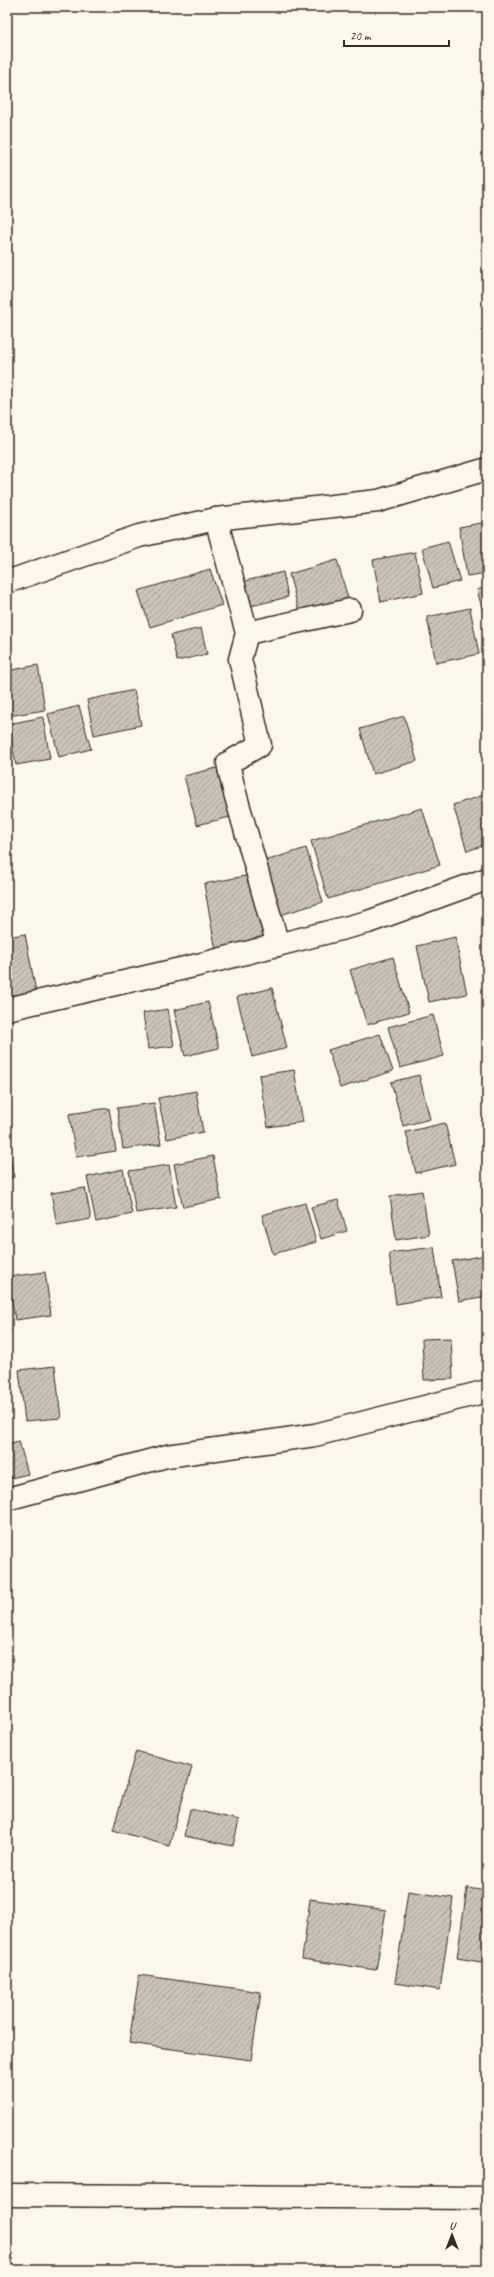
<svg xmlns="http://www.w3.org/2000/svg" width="494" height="2277" font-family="Caveat,sans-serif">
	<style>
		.building { fill: url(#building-hatch); stroke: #3b2a1e }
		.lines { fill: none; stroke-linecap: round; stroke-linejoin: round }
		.minor-casing { stroke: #3b2a1e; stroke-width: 25 }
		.minor { stroke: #fbf7ec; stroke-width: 22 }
	</style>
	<defs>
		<pattern id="building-hatch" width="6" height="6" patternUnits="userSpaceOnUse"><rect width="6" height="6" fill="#ccc4b9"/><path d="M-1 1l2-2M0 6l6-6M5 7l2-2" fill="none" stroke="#a79f96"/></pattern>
	</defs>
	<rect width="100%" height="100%" fill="#fbf7ec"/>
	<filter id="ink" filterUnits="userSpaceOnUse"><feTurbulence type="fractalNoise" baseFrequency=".025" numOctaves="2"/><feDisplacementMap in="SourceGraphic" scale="8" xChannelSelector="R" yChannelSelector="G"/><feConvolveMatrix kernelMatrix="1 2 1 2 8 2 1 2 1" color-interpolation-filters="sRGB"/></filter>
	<g filter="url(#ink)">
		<g class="building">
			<path d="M 487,522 L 487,573 L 467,576 L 459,527 Z"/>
			<path d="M 448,541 L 460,581 L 433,588 L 422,548 Z"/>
			<path d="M 415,552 L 423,593 L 381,602 L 373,560 Z"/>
			<path d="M 337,560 L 349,602 L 300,615 L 289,574 Z"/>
			<path d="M 210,569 L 222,605 L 150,627 L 138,591 Z"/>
			<path d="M 283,572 L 288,597 L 251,606 L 245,581 Z"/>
			<path d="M 487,587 L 487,626 L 477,590 Z"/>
			<path d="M 470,608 L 479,654 L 436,663 L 427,617 Z"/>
			<path d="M 201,628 L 207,654 L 177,661 L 171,635 Z"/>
			<path d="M 38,665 L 45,710 L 7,716 L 7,671 Z"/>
			<path d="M 134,690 L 141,725 L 94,735 L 87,700 Z"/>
			<path d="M 79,706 L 91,749 L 59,757 L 48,714 Z"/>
			<path d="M 404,716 L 417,761 L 373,774 L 360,729 Z"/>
			<path d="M 43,717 L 50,759 L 16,765 L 8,724 Z"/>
			<path d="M 220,767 L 234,816 L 197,825 L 184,776 Z"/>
			<path d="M 487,794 L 487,844 L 467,851 L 453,805 Z"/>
			<path d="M 422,808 L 440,865 L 328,899 L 311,841 Z"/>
			<path d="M 306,848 L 323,902 L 280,915 L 262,862 Z"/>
			<path d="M 255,874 L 267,942 L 216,951 L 204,884 Z"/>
			<path d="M 487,914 L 487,936 L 482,915 Z"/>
			<path d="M 25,934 L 36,992 L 7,997 L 7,937 Z"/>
			<path d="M 455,937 L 467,994 L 429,1002 L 417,946 Z"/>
			<path d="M 393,957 L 409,1012 L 367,1025 L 350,970 Z"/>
			<path d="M 272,988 L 287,1048 L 252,1057 L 237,997 Z"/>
			<path d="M 208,1002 L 219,1048 L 185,1056 L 174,1010 Z"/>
			<path d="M 168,1009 L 174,1046 L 148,1049 L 143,1013 Z"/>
			<path d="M 433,1015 L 444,1056 L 400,1068 L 388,1027 Z"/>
			<path d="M 380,1034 L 393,1071 L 340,1088 L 328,1050 Z"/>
			<path d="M 294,1070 L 303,1122 L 268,1127 L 259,1075 Z"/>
			<path d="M 419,1075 L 430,1119 L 403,1126 L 391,1082 Z"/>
			<path d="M 196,1091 L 203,1132 L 167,1139 L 158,1098 Z"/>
			<path d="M 154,1103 L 161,1144 L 123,1149 L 117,1108 Z"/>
			<path d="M 109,1108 L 116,1151 L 76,1157 L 69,1114 Z"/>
			<path d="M 445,1123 L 455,1164 L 416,1173 L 406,1132 Z"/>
			<path d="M 7,1139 L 14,1177 L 7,1179 Z"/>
			<path d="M 213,1156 L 221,1199 L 183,1207 L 174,1164 Z"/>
			<path d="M 169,1165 L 176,1207 L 136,1213 L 129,1171 Z"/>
			<path d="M 123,1169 L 132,1214 L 96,1222 L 87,1177 Z"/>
			<path d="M 85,1188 L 91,1219 L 57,1225 L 51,1193 Z"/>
			<path d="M 422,1191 L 429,1235 L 396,1240 L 390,1196 Z"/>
			<path d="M 338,1200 L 347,1231 L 321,1239 L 311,1207 Z"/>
			<path d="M 305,1203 L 316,1242 L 273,1254 L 262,1215 Z"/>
			<path d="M 434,1247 L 441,1297 L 396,1304 L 389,1253 Z"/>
			<path d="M 487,1255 L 487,1296 L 459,1301 L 452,1261 Z"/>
			<path d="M 45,1272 L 51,1315 L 15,1320 L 8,1277 Z"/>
			<path d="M 7,1308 L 11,1332 L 7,1333 Z"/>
			<path d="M 451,1338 L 453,1379 L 424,1380 L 422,1339 Z"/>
			<path d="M 55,1366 L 61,1418 L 25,1421 L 19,1370 Z"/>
			<path d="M 19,1441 L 28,1474 L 7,1479 L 7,1444 Z"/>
			<path d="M 136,1751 L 192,1767 L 169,1846 L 113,1830 Z"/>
			<path d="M 190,1809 L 239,1820 L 233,1846 L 184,1836 Z"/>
			<path d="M 467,1888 L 487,1891 L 487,1963 L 457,1958 Z"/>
			<path d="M 408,1891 L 453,1898 L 440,1990 L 395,1983 Z"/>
			<path d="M 310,1899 L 386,1910 L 376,1970 L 302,1959 Z"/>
			<path d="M 139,1975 L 261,1992 L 251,2060 L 129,2043 Z"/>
		</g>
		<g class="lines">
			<g class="minor-casing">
				<g id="minor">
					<path d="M 216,519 L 247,633 L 240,659 L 260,745 L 228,763 L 233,786 L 278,945"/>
					<path d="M 7,582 L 139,536 L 216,519 L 378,501 L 487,469"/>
					<path d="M 247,633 L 350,610"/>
					<path d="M 7,1009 L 198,965 L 368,922 L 487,879"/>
					<path d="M 7,1499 L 167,1456 L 315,1435 L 487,1391"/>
					<path d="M 7,2195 L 487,2198"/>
				</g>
			</g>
			<use href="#minor" class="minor"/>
		</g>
	</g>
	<rect width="494" height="2277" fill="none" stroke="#fbf7ec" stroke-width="24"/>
	<rect x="12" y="12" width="470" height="2253" fill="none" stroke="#3b2a1e" stroke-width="1.5" filter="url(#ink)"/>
	<g transform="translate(452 2235)" stroke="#fbf7ec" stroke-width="3" paint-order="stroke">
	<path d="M0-3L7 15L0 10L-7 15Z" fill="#3b2a1e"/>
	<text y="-6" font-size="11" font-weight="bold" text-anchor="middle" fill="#3b2a1e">U</text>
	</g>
	<path d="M344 40v6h105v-6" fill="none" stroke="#3b2a1e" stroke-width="2"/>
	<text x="350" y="40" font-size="12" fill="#3b2a1e" stroke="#fbf7ec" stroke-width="3" paint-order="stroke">20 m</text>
</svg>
